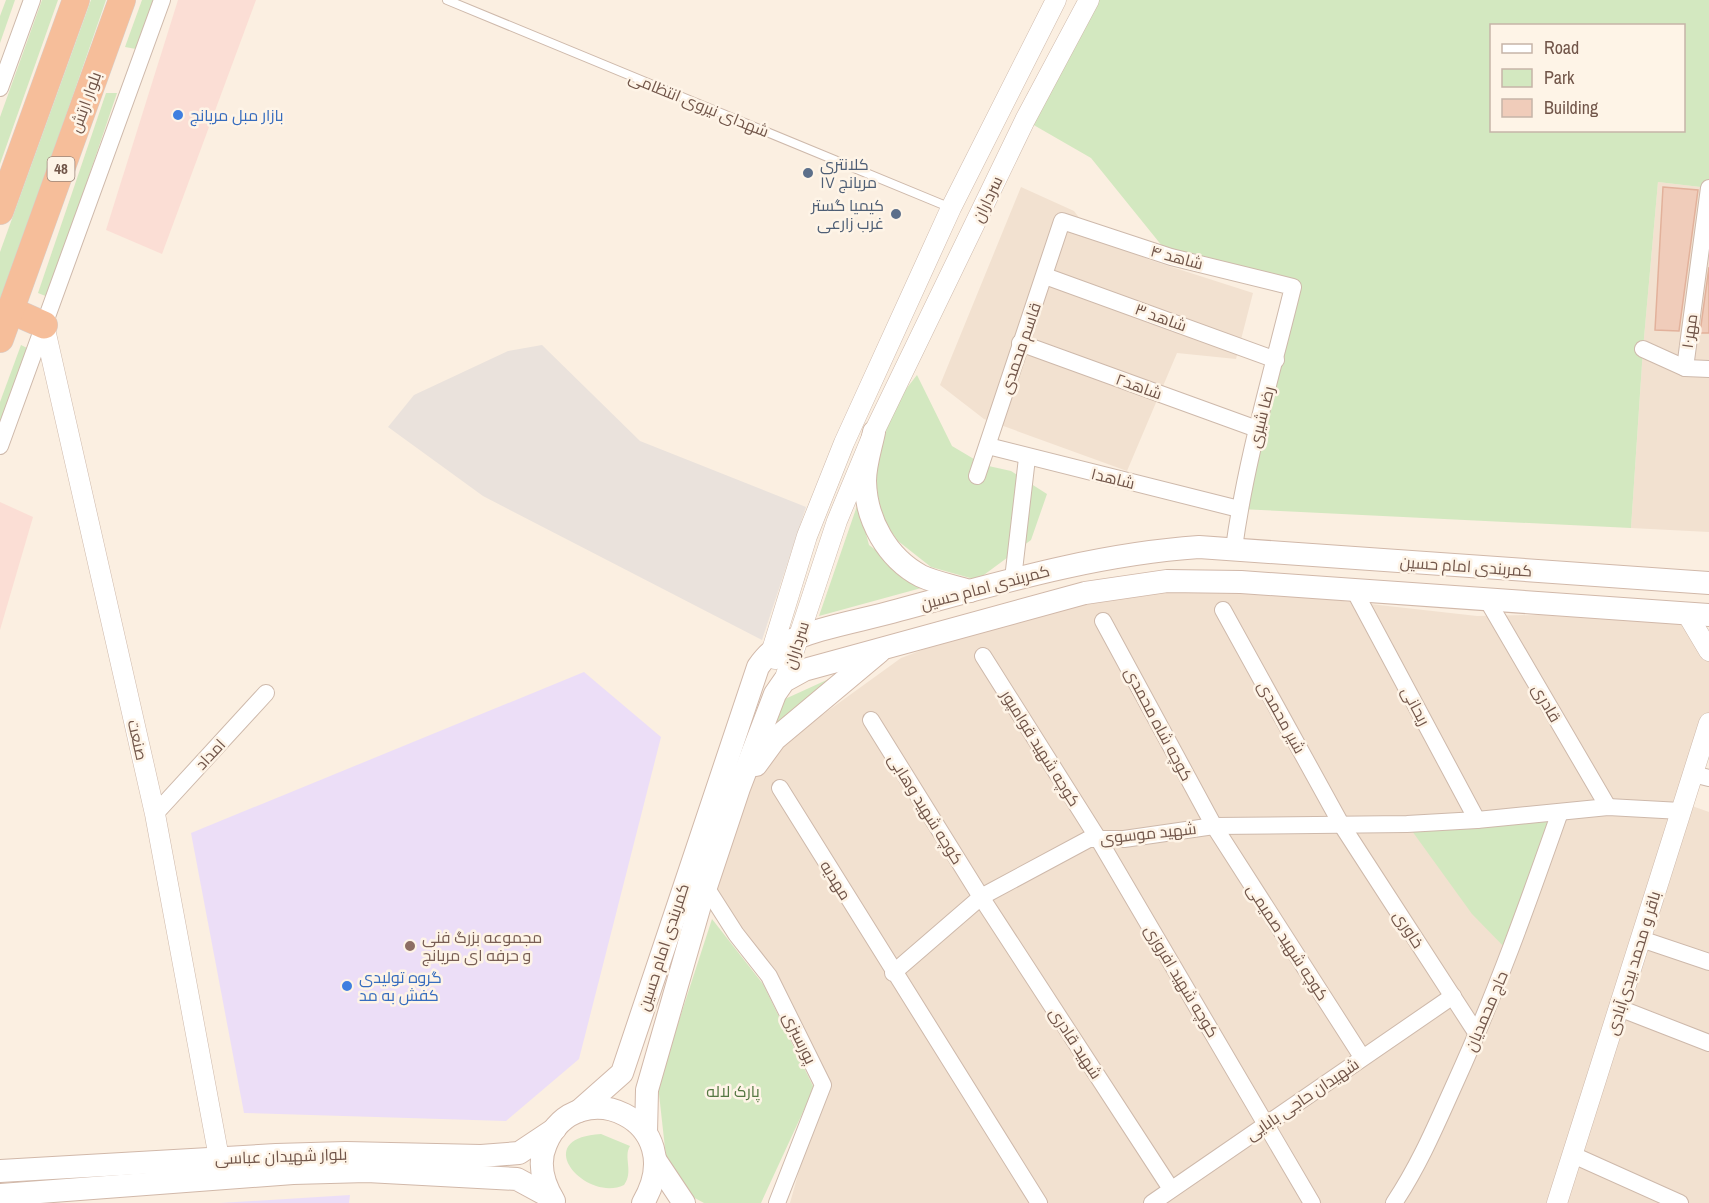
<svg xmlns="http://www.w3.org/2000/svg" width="1709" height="1203" font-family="'Archivo Narrow',Cairo,sans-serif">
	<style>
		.residential { fill: #f2e1d0 }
		.commercial { fill: #fbded5 }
		.industrial { fill: #eae2dc }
		.education { fill: #ecdef7 }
		.green { fill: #d3e8c0; fill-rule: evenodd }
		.building { fill: #f0ccba; stroke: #e2b19b; stroke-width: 1.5 }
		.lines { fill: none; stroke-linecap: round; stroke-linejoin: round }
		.service-casing { stroke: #ceb9ab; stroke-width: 10 }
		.minor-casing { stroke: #ceb9ab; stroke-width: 18 }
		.tertiary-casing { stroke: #ceb9ab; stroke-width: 21 }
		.secondary-casing { stroke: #d1b8a9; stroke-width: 24 }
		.trunk-casing { stroke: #d7cfcc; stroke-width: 28 }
		.service { stroke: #fff; stroke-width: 8 }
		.minor { stroke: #fff; stroke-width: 16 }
		.tertiary { stroke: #fff; stroke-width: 20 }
		.secondary { stroke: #fff; stroke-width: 22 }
		.trunk { stroke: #f6be9a; stroke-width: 27 }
		.shop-dot { fill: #3f7fe0; stroke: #fef4e7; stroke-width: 2 }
		.service-dot { fill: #5c6f8a; stroke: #fef4e7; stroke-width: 2 }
		.education-dot { fill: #8d6e63; stroke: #fef4e7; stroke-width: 2 }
		.labels { text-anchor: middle; stroke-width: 5; stroke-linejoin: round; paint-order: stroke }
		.shield { fill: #fef4e7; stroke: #9b8578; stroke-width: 1.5 }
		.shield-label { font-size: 15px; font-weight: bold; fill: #715549 }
		.street-label { font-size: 16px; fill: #715549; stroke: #fef4e7 }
		.shop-label { font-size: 16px; fill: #366cbe; stroke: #fef4e7; text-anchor: start }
		.service-label { font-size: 16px; fill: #4e5e75; stroke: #fef4e7; text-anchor: start }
		.education-label { font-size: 16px; fill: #785e54; stroke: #fef4e7; text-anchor: start }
		.park-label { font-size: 16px; fill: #547742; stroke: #fef4e7 }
	</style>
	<rect width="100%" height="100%" fill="#fbefe1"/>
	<g class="residential">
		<path d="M 1658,182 L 1709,188 L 1709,532 L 1631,528 L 1643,349 Z"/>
		<path d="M 1021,187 L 1074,211 L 1092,235 L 1150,260 L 1253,293 L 1236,359 L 1177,353 L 1127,471 L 984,419 L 940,385 Z"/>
		<path d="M 1167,581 L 1477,616 L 1698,612 L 1709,654 L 1709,729 L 1692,806 L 1709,812 L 1709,1203 L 790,1203 L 823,1085 L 769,976 L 706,887 L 760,760 L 901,658 L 1040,605 Z"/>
	</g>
	<g class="commercial">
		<path d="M 178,0 L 256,0 L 162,254 L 106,230 Z"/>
		<path d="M 0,502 L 33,517 L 0,630 Z"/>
	</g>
	<path class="industrial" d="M 542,345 L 640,441 L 806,507 L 762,640 L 483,496 L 388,427 L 414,395 L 508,351 Z"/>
	<g class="education">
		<path d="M 584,672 L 661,737 L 579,1059 L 506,1121 L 244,1113 L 191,833 Z"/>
		<path d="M 350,1195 L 349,1203 L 220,1203 Z"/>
	</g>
	<g class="green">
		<path d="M 6,0 L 15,0 L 0,43 L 0,16 Z"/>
		<path d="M 42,0 L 58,0 L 0,164 L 0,117 Z"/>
		<path d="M 91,0 L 106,0 L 0,306 L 0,252 Z"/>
		<path d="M 142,0 L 154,0 L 136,49 L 125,47 Z"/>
		<path d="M 1089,0 L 1709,0 L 1709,188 L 1658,182 L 1643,349 L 1631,528 L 1239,509 L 1293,287 L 1171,257 L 1091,158 L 1025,120 ZM 1492,26 L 1684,26 L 1684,130 L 1492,130 Z"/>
		<path d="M 106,93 L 117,93 L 48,297 L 38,293 Z"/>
		<path d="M 21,345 L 31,350 L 0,435 L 0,402 Z"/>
		<path d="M 917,375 L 952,446 L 984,465 L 1011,471 L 1047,494 L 1031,540 L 977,580 L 931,567 L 898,541 L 881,517 L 876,482 L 881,421 Z"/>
		<path d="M 858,503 L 869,545 L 925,587 L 819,616 Z"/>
		<path d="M 842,673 L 767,738 L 785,699 Z"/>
		<path d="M 1560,812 L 1510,953 L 1472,914 L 1407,824 Z"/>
		<path d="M 712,919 L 763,984 L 814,1088 L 761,1203 L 704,1203 L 691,1196 L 666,1157 L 658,1085 Z"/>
		<path d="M 601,1134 L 630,1146 C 623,1157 634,1172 624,1185 C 586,1203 528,1138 601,1134 Z"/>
	</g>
	<g class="building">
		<path d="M 1663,187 L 1698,190 L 1679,331 L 1655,330 Z"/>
		<path d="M 1709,267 L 1709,333 L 1700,333 Z"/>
	</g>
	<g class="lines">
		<g class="service-casing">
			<path id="service" d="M 447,0 L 951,208"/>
		</g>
		<g class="minor-casing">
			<g id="minor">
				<path d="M 0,88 L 32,0"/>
				<path d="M 1045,276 L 1276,360"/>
				<path d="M 1020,343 L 1257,429"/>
				<path d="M 1643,349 L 1685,368 L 1709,369"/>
				<path d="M 1685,368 L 1709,188"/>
				<path d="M 0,446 L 162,0"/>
				<path d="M 988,446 L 1239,509"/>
				<path d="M 977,476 L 1062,221 L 1171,257 L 1293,287 C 1272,373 1246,459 1234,548"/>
				<path d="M 1013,579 L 1027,458"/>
				<path d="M 1355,592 L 1477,820"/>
				<path d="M 1486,598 L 1608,807"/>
				<path d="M 1223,610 L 1341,824 L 1477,1034"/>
				<path d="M 1103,621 L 1214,826 L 1362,1057"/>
				<path d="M 983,656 L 1099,840 L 1312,1203"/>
				<path d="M 871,720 L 981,897 L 1171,1189"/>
				<path d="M 1693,774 L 1709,778"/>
				<path d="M 780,788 L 1039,1203"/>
				<path d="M 155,814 L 266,693"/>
				<path d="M 706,887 L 736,934 L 769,976 L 823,1085 L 777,1203"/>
				<path d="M 1641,939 L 1709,962"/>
				<path d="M 893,973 L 981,897 L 1089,839 L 1124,839 L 1214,826 L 1407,824 L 1477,820 L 1608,807 L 1681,811"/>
				<path d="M 1619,1008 L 1709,1043"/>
				<path d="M 1573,1155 L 1680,1203"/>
				<path d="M 1152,1203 L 1453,996"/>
				<path d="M 1394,1203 C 1420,1164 1437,1123 1456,1081 C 1496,993 1528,903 1560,812"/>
			</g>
		</g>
		<g class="tertiary-casing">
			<g id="tertiary">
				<path d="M 44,325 L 155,814 L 219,1158"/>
				<path d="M 1687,614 L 1709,651"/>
				<path d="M 775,659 L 772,650 L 807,536 L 844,443 L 951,208 L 1056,0"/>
				<path d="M 784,681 L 837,521 L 874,432 L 1025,120 L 1089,0"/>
				<path d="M 1557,1203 L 1709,723"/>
			</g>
		</g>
		<g class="secondary-casing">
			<g id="secondary">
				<path d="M 874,432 C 871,447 865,465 865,481 C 866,520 887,558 921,576 C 936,583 954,586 970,591"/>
				<path d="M 756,765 L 775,739 L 879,652"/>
				<path d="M 579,1111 L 622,1073 L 758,667 C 764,658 770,651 781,645 C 817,627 861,621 899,610 C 999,583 1096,554 1199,547 L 1709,583"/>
				<path d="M 646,1133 L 647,1090 L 700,905 L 739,788 L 775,694 L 784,681 L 804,670 L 1085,593 L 1167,581 L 1241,582 L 1709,615"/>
				<path d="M 656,1161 L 684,1203"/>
				<path d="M 0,1171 L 276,1155 L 346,1153 L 481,1156 L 519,1153 L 555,1129"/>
				<path d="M 0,1195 L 293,1173 L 367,1171 L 517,1179 L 552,1198"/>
				<path d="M 554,1201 C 543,1183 537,1164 546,1144 C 577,1070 692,1120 643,1203"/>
			</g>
		</g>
		<g class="trunk-casing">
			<g id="trunk">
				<path d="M 0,211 L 76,0"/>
				<path d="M 10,310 L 44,325"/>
				<path d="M 0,339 L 122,0"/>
			</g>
		</g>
		<use href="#service" class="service"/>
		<use href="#minor" class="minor"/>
		<use href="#tertiary" class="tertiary"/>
		<use href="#secondary" class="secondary"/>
		<use href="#trunk" class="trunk"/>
	</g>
	<g class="shop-dot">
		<circle cx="178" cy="115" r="6"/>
		<circle cx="347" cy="986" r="6"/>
	</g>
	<g class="service-dot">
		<circle cx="808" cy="173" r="6"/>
		<circle cx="896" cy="214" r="6"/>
	</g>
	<circle class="education-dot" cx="410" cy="946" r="6"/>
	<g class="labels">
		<rect class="shield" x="47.5" y="157" width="27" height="24" rx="4.5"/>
		<g class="shield-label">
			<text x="61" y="174">48</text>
		</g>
		<g class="street-label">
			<text transform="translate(85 102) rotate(-70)" y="6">بلوار ارتش</text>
			<text transform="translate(699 104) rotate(22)" y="6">شهدای نیروی انتظامی</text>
			<text transform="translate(987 199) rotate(-64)" y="6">سرداران</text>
			<text transform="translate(1177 257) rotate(15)" y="6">شاهد ۴</text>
			<text transform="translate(1161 317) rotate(20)" y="6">شاهد ۳</text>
			<text transform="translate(1689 331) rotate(-82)" y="6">مهر۱۰</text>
			<text transform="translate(1020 348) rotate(-71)" y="6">قاسم محمدی</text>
			<text transform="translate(1139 386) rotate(20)" y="6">شاهد۲</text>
			<text transform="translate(1261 417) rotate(-76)" y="6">رضا شیری</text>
			<text transform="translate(1113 478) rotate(14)" y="6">شاهد۱</text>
			<text transform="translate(1466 566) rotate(4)" y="6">کمربندی امام حسین</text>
			<text transform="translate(985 587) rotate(-15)" y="6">کمربندی امام حسین</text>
			<text transform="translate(796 645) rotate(-72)" y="6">سرداران</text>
			<text transform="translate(1547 703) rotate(60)" y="6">قادری</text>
			<text transform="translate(1416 706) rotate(62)" y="6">ریحانی</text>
			<text transform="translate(1282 717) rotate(61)" y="6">شیر محمدی</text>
			<text transform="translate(1159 724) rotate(62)" y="6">کوچه شاه محمدی</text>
			<text transform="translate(138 740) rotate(77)" y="6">صنعت</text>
			<text transform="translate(1041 748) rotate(58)" y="6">کوچه شهید قوامپور</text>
			<text transform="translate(210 754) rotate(-47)" y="6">امداد</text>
			<text transform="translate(926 809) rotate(58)" y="6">کوچه شهید وهابی</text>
			<text transform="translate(1148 833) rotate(-6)" y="6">شهید موسوی</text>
			<text transform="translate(836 880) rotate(58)" y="6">مهدیه</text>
			<text transform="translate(1409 929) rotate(57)" y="6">خاوری</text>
			<text transform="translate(1288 942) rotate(57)" y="6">کوچه شهید صمیمی</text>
			<text transform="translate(663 947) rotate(-72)" y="6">کمربندی امام حسین</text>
			<text transform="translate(1633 963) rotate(-73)" y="6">باقر و محمد بیدی‌آبادی</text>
			<text transform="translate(1182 981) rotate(59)" y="6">کوچه شهید افروزی</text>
			<text transform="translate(1486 1011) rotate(-67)" y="6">حاج محمدیان</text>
			<text transform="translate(800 1038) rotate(64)" y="6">پورسبزی</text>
			<text transform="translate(1076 1043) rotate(57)" y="6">شهید قادری</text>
			<text transform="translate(1302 1099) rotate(-34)" y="6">شهیدان حاجی بابایی</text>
			<text transform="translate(281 1156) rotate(-2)" y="6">بلوار شهیدان عباسی</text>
		</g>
		<g class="shop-label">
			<text x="190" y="121">بازار مبل مریانج</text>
			<text x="359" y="983">گروه تولیدی<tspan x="359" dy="18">کفش به مد</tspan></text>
		</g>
		<g class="service-label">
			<text x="820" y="170">کلانتری<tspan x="820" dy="18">۱۷ مریانج</tspan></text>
			<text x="884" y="211" text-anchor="end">کیمیا گستر<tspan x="884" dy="18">غرب زارعی</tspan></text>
		</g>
		<g class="education-label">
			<text x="422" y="943">مجموعه بزرگ فنی<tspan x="422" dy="18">و حرفه ای مریانج</tspan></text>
		</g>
		<g class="park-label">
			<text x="733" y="1097">پارک لاله</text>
		</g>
	</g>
	<rect x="1490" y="24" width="195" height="108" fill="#fef4e7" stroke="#c6b4a8" stroke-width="1.5"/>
	<rect x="1502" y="44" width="30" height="9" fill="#ffffff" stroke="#c6b4a8" stroke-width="1.5"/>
	<text x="1544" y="54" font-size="18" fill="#715549">Road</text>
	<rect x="1502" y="69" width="30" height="18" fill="#d3e8c0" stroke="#c6b4a8" stroke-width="1.5"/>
	<text x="1544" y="84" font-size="18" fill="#715549">Park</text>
	<rect x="1502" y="99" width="30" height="18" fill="#f0ccba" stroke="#c6b4a8" stroke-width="1.5"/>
	<text x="1544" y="114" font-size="18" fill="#715549">Building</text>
</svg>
